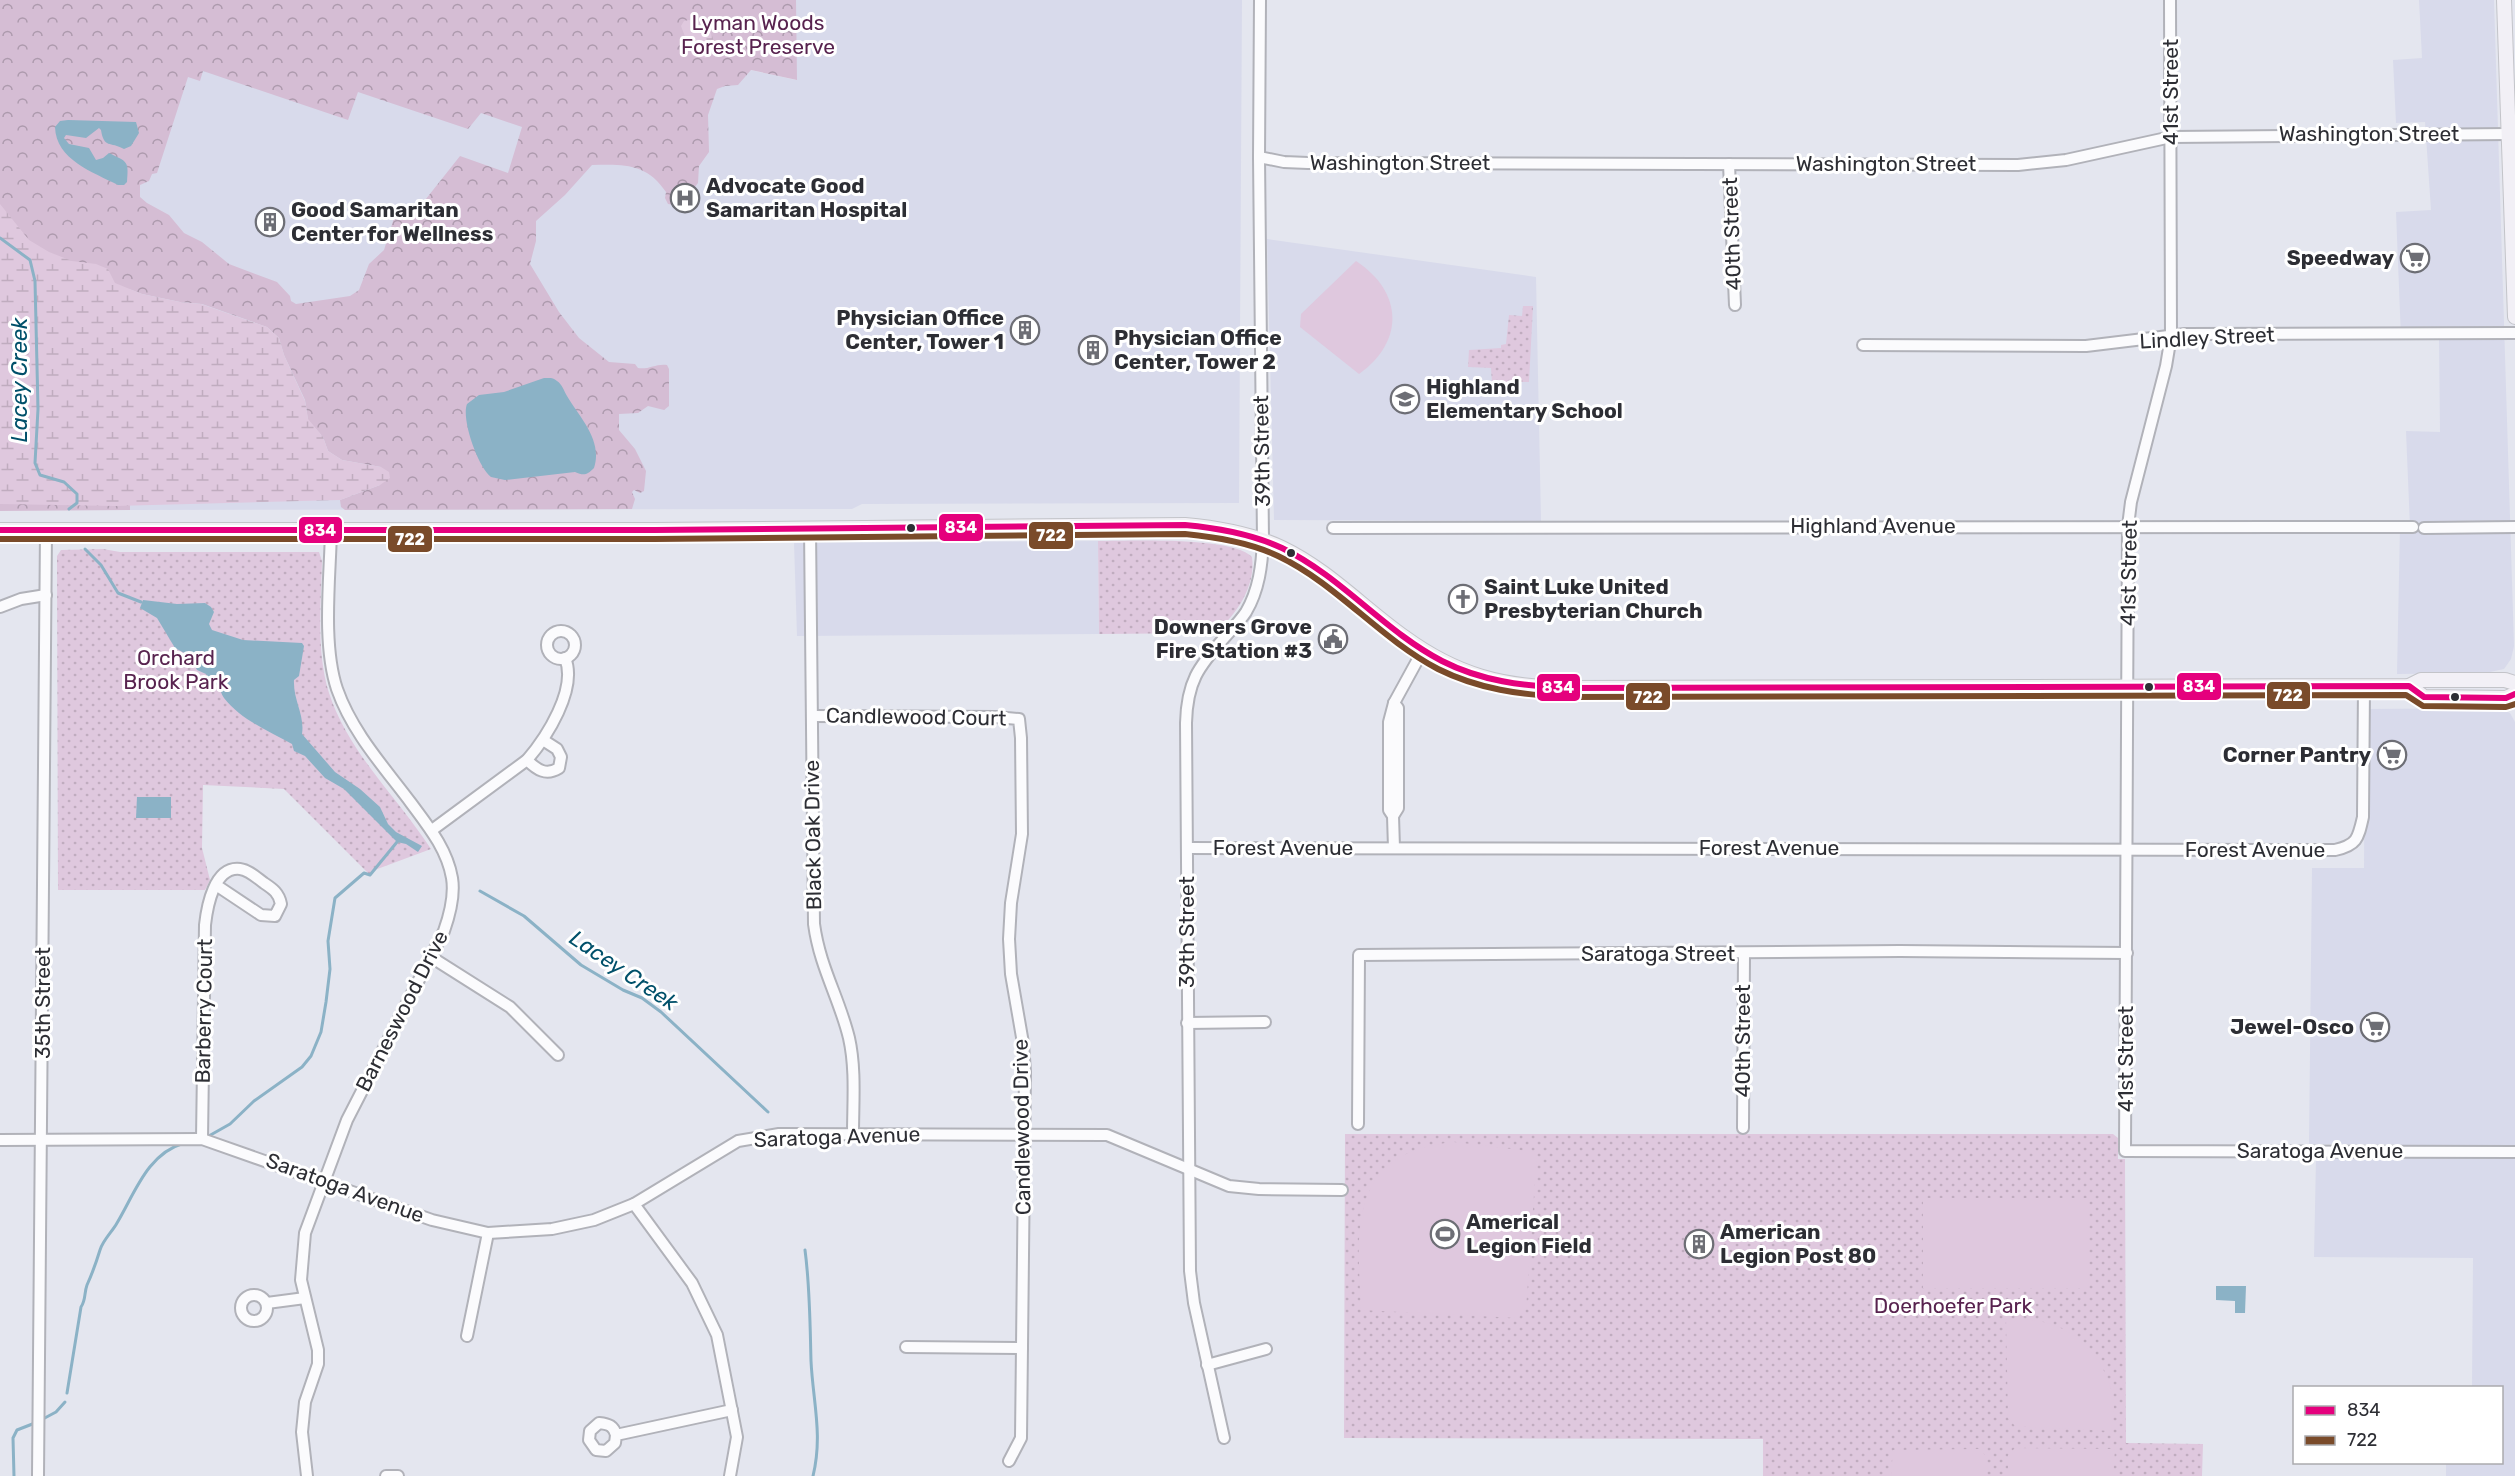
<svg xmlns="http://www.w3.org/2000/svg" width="2515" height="1476" font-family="Rubik,sans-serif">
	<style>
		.built { fill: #d8daeb }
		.forest { fill: url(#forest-crowns); fill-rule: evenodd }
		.wetland { fill: url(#wetland-marsh) }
		.park { fill: url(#park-dots) }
		.pitch { fill: #dfc8de }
		.water { fill: #8bb2c6 }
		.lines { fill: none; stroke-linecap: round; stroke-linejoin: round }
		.stream { stroke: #8bb2c6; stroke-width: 3 }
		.minor-casing { stroke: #b1b2b9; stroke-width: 14 }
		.major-casing { stroke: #c3c4c9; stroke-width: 16 }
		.minor { stroke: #fbfbfd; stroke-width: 10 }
		.major { stroke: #f2f0f6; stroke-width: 14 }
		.bus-1-casing { stroke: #fff; stroke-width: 10 }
		.bus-2-casing { stroke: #fff; stroke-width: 10 }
		.bus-1 { stroke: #e5007d; stroke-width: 6 }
		.bus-2 { stroke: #7a4b2a; stroke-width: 6 }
		.bus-dot { fill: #2d2e34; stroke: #fff; stroke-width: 2 }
		.labels { text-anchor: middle; stroke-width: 6; stroke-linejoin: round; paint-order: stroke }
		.park-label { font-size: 21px; fill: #58234f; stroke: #fff }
		.street-label { font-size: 21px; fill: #2d2e34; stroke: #fff }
		.poi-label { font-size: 21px; font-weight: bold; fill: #2d2e34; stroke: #fff; text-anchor: start }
		.water-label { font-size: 22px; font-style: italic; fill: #00506a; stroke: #fff }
		.line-badge { stroke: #fff; stroke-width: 2 }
		.badge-label { font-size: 16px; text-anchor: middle; font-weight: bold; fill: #fff }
	</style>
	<defs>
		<pattern id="forest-crowns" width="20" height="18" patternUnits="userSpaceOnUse" patternTransform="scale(1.5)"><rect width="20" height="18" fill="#d5bdd4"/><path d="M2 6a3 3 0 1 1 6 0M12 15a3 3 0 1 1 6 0" fill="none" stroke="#ad9aad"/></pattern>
		<pattern id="wetland-marsh" width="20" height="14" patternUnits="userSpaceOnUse" patternTransform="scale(1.5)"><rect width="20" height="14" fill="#dfc8de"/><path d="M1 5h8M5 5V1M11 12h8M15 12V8" fill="none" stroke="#c0acbf"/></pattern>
		<pattern id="park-dots" width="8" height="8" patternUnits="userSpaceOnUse" patternTransform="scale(1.5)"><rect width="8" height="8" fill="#dfc8de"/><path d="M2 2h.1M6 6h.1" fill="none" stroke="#c0acbf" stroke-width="1.8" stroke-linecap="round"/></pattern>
	</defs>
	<rect width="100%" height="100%" fill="#e4e6ef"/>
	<g class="built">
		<path d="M 128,0 L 435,0 L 796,80 L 796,0 L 1242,0 L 1239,503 L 862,504 L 852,509 L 130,510 Z"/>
		<path d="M 2419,0 L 2494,0 L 2514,646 L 2511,659 L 2504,669 L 2485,673 L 2397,674 L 2400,527 L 2410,527 L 2406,431 L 2440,432 L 2439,339 L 2401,338 L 2396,212 L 2431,210 L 2425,122 L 2396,123 L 2393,60 L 2422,58 Z"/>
		<path d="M 1267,239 L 1536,277 L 1541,521 L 1274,520 Z"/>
		<path d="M 1098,541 L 1099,634 L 797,636 L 794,543 Z"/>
		<path d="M 2500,708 L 2510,713 L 2515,722 L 2515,1476 L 2446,1476 L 2446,1463 L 2502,1462 L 2502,1388 L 2472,1387 L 2473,1258 L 2314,1257 L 2316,1158 L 2403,1160 L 2418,1152 L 2393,1144 L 2309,1144 L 2312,868 L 2364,868 L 2365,709 Z"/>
	</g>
	<path class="forest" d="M 0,0 L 796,0 L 797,80 L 751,70 L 738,85 L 725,86 L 717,89 L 708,115 L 709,152 L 699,166 L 698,183 L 694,188 L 685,190 L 680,196 L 680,201 L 674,205 L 668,204 L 665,198 L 666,192 C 647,163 623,164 592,165 L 565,195 L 536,221 L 536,241 L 530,264 L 559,312 L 579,338 L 609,362 L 635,364 L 638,368 C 648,370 657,363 667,365 L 669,369 L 669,406 L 664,410 L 648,406 L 638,413 L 619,414 L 619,430 L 635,449 L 646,471 L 644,491 L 640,493 L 634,490 L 632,492 L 635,499 L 632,509 L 345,510 L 341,507 L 340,500 L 380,485 L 381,467 L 342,460 L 328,451 L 323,437 L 308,420 L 305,400 L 284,355 L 279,338 L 267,327 L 202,304 L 180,302 L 142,294 L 129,289 L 130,510 L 0,511 ZM 203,71 L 348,120 L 358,92 L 468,129 L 481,113 L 522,127 L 508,173 L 460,156 L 414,214 L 404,219 L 394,218 L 384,250 L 369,264 L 359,290 L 350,296 L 296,304 L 291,301 L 290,296 L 277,282 L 229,264 L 202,242 L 184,233 L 169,215 L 147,203 L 140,197 L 140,185 L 149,181 L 152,174 L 157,173 L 188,77 L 200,81 Z"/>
	<g class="wetland">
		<path d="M 689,20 C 704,23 714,30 714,47 L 706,58 L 692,55 L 681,26 L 684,21 Z"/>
		<path d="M 0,204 L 29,240 L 49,252 L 72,261 L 96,264 L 108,269 L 115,283 L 142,294 L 180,302 L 201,304 L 267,327 L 279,338 L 284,355 L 305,401 L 308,419 L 323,437 L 328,451 L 342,460 L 381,467 L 389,472 L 390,478 L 380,485 L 340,500 L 115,506 L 0,504 Z"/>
	</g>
	<g class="park">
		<path d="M 1523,306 L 1533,306 L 1529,382 L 1492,382 L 1491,368 L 1468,367 L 1469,350 L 1501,348 L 1501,345 L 1506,344 L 1509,315 L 1522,316 Z"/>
		<path d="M 1098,541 C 1128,541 1233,536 1252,557 C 1256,587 1236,614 1216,633 L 1099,634 Z"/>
		<path d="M 103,549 L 120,552 L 319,552 L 322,561 C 321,603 316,652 329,693 C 348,752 398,798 431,849 L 372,871 L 370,875 L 284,789 L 203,785 L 202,848 L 210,880 L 205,890 L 58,890 L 57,556 L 61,550 Z"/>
		<path d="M 1345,1134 L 2113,1134 L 2118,1138 L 2118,1159 L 2125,1159 L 2126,1443 L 2203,1444 L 2202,1476 L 1763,1476 L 1763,1439 L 1344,1438 Z"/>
	</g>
	<g class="pitch">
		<path d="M 1356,261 C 1403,292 1405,341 1359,374 L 1300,327 L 1301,314 Z"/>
		<path d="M 1454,1142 L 1537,1152 L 1526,1309 L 1518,1318 L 1361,1310 C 1357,1228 1348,1152 1454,1142 Z"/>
		<rect x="1923" y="1198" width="166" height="90"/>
		<path d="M 2006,1319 C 2019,1319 2034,1319 2047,1323 C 2080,1331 2109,1365 2113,1399 C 2115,1409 2113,1420 2111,1431 L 2015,1426 L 2008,1418 Z"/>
		<path d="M 2015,1448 L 2115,1449 L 2113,1476 L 2008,1476 L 2008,1455 Z"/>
		<path d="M 1979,1449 L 1986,1456 L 1986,1476 L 1891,1476 L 1893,1450 Z"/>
	</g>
	<g class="water">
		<path d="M 68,120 L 136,122 L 139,133 L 131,146 L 124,149 C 110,141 104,149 101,130 L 99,128 L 86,138 L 66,135 L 64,138 L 69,144 L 89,148 L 96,160 L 103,158 L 109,153 C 127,162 129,160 127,182 L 124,185 L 118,185 C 93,172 56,160 55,127 L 60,121 Z"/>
		<path d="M 544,378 C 549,378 553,377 557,381 C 562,384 564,391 567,396 C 580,418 603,440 594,468 C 587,475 584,476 575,472 L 505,480 L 491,477 C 478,467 461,419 467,404 L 479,395 L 504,392 Z"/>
		<path d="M 143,600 L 177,604 L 205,603 L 211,607 L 214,612 L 209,624 L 212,630 L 243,640 L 302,643 L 304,646 L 299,676 L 294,680 C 293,700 305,715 302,734 L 335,772 L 360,789 L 380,807 L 388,824 L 396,832 L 422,846 L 418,852 L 406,844 L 397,842 L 344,789 L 325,778 L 305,756 L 294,751 L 292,744 C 269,731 241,720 224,698 C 221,694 221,690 218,685 L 212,683 L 206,674 L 197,670 L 190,656 L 175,648 L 157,618 L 140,608 Z"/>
		<path d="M 137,797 L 171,797 L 171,818 L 136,818 Z"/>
		<path d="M 2216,1286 L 2246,1286 L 2245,1313 L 2235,1313 L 2235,1301 L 2216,1300 Z"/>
	</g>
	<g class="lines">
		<g class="stream">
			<path d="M 0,238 L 30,260 L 35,281 L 38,409 L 35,463 L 40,475 L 64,482 L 77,494 L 77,503 L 69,509"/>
			<path d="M 85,549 L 101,565 L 118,593 L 141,602"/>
			<path d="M 480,891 L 524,916 L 581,965 L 623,990 L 642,998 L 661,1012 L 768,1112"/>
			<path d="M 207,1137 L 230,1124 L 254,1101 L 302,1067 L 311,1056 L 321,1032 L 326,1002 L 330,969 L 328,941 L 335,898 L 364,873 L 370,875 L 397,842"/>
			<path d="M 805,1250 C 810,1287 810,1324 811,1361 C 813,1402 823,1435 813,1476"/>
			<path d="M 67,1393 L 81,1307 C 86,1300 84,1293 87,1285 C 92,1274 96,1263 100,1250 C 103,1240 112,1232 117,1223 C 135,1193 147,1154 184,1143"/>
			<path d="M 41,1420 L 56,1412 L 65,1402"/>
			<path d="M 14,1476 L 13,1438 L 17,1430 L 35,1423"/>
		</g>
		<g class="minor-casing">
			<g id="minor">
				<path d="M 2170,0 L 2171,336 L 2166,366 L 2131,502 L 2128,526 L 2125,1151 L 2515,1152"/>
				<path d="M 1259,157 L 1284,162 L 1308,163 L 2018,165 L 2066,160 L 2171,137 L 2509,134"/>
				<path d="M 1729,164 L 1735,305"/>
				<path d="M 1863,345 L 2086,346 L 2185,334 L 2515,333"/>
				<path d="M 1333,528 L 2413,527"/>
				<path d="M 2424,528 L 2515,527"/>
				<path d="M 810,529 L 814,924 C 820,968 839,997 849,1038 C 856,1069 853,1103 853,1134"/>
				<path d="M 0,607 L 21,599 L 46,595"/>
				<circle cx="561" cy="645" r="14"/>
				<path d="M 812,716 L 996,717 L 1019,719 L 1021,738 L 1022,834 L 1011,903 L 1009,939 L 1011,974 L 1023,1043 L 1025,1072 L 1021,1438 L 1009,1461"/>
				<path d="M 527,760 C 537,770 546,776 559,768 L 561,757 L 557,749 L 543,740"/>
				<path d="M 1393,816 L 1398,808 L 1398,708 L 1394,703"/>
				<path d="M 432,830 L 527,760 C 546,738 578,689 565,658"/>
				<path d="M 1187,848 L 2335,850 C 2357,845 2358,839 2363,817 L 2364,686"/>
				<path d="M 1394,848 L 1393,816 L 1389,810 L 1389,722 L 1394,703 L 1423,650"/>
				<path d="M 431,957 L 510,1007 L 558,1055"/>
				<path d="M 1187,1023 L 1265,1022"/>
				<path d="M 1358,1124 L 1359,955 L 1900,951 L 2127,953"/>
				<path d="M 1743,1128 L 1744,954"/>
				<path d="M 202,1139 L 205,925 C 207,907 214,866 240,869 C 249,870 257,878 264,883 C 273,889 279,893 281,904 L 275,916 L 261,915 L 216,885"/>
				<path d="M 0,1140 L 202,1139 L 432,1220 L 488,1233 L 552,1229 L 594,1220 L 634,1204 L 738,1141 L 779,1134 L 1107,1135 L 1229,1186 L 1259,1189 L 1342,1190"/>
				<path d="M 634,1204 L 692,1283 L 717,1335 L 737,1437 L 730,1476"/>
				<circle cx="254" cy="1308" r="13"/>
				<path d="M 267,1303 L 305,1298"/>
				<path d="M 467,1336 L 488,1233"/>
				<path d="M 906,1347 L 1022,1348"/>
				<path d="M 1207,1365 L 1266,1349"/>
				<path d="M 616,1435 C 614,1426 609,1424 599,1423 L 590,1431 L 589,1440 L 596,1450 L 606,1451 L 615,1443 L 616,1435 L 732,1410"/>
				<path d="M 1224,1438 L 1194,1303 L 1190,1271 L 1186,723 C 1187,682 1198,667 1225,637 C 1232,629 1240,621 1246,612 C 1259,590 1262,565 1263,540 L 1259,157 L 1260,0"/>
				<path d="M 38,1476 L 46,530"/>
				<path d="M 307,1476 L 302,1432 L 305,1402 L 318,1364 L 318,1350 L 301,1280 L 305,1233 L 347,1120 L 444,931 C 450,914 455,896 452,878 C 447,849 428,826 411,803 C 384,767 352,732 337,689 C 322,644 330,578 331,531"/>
				<path d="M 386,1476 L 398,1476"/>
			</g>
		</g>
		<g class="major-casing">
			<g id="major">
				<path d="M 2504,0 L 2515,317"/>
				<path d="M 0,530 L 655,530 L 1185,525 C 1218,528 1252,534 1282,548 C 1328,570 1363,608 1404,637 C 1456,675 1502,687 1566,688 L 2409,686 L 2421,680 L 2505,680 L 2515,683"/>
				<path d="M 2409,686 L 2424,697 L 2506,698 L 2515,694"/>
			</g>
		</g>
		<use href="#minor" class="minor"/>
		<use href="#major" class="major"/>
		<g class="bus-1-casing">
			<path id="bus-1" d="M 0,530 L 655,530 L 1185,525 C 1218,528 1252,534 1282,548 C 1342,577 1384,631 1442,661 C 1481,681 1523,686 1566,688 L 2409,686 L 2424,697 L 2506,698 L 2515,694"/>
		</g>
		<g class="bus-2-casing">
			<path id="bus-2" d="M 0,539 L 655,539 L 1185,534 C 1216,537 1249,542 1278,556 C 1337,584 1379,638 1438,669 C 1478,689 1521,695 1566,697 L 2406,695 L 2423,706 L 2506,707 L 2515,704"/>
		</g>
		<use href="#bus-1" class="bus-1"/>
		<use href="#bus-2" class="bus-2"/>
	</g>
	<defs>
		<g id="hospital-ring" transform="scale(1.5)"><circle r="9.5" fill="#fff" stroke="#6d6e75" stroke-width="1.5"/><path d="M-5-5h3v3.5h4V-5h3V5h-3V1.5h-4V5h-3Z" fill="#6d6e75"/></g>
		<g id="building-ring" transform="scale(1.5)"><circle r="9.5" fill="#fff" stroke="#6d6e75" stroke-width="1.5"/><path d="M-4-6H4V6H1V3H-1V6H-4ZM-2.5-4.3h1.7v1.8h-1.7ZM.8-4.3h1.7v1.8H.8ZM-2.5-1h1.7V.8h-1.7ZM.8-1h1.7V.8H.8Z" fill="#6d6e75"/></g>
		<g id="supermarket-ring" transform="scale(1.5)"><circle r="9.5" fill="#fff" stroke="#6d6e75" stroke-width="1.5"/><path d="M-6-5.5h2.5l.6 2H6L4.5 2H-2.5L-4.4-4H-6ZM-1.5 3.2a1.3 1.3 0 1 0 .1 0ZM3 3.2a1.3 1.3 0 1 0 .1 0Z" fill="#6d6e75"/></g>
		<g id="school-ring" transform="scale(1.5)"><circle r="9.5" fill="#fff" stroke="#6d6e75" stroke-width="1.5"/><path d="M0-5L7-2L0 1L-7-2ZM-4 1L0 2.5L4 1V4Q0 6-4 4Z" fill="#6d6e75"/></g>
		<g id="church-ring" transform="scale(1.5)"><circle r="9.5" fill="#fff" stroke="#6d6e75" stroke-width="1.5"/><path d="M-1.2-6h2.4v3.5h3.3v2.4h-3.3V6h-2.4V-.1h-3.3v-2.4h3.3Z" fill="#6d6e75"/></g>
		<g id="civic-ring" transform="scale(1.5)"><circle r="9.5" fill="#fff" stroke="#6d6e75" stroke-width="1.5"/><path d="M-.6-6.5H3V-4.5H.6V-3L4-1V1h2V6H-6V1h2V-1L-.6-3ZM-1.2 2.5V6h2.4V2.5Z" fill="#6d6e75"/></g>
		<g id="stadium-ring" transform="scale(1.5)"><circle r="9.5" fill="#fff" stroke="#6d6e75" stroke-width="1.5"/><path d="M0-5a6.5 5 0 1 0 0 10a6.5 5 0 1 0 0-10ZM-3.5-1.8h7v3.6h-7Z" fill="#6d6e75"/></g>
	</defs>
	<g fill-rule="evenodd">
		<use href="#hospital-ring" x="685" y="198"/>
		<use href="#building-ring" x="270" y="222"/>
		<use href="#supermarket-ring" x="2415" y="258"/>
		<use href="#building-ring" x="1025" y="330"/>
		<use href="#building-ring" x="1093" y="350"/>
		<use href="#school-ring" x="1405" y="399"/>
		<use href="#church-ring" x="1463" y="599"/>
		<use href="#civic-ring" x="1333" y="639"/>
		<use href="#supermarket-ring" x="2392" y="755"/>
		<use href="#supermarket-ring" x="2375" y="1027"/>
		<use href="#stadium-ring" x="1445" y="1234"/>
		<use href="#building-ring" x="1699" y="1244"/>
	</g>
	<g class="bus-dot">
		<circle cx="911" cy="528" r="5"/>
		<circle cx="1291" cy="553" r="5"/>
		<circle cx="2149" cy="687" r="5"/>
		<circle cx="2455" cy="697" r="5"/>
	</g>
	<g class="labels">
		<g class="park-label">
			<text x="758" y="30">Lyman Woods<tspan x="758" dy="24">Forest Preserve</tspan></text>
			<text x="176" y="665">Orchard<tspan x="176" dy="24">Brook Park</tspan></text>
			<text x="1953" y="1313">Doerhoefer Park</text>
		</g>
		<g class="street-label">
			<text transform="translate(2171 92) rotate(-90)" y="7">41st Street</text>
			<text x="2369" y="141">Washington Street</text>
			<text x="1400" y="170">Washington Street</text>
			<text x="1886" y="171">Washington Street</text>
			<text transform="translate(1732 234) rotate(-92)" y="7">40th Street</text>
			<text transform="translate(2207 338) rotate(-3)" y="7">Lindley Street</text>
			<text transform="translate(1262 451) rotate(-91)" y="7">39th Street</text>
			<text x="1873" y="533">Highland Avenue</text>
			<text transform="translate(2129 573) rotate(-89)" y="7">41st Street</text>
			<text transform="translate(916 717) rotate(1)" y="7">Candlewood Court</text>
			<text transform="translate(813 835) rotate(-91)" y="7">Black Oak Drive</text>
			<text x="1283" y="855">Forest Avenue</text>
			<text x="1769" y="855">Forest Avenue</text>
			<text x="2255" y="857">Forest Avenue</text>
			<text transform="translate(1187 932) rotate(-90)" y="7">39th Street</text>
			<text x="1658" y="961">Saratoga Street</text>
			<text transform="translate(43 1003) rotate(-90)" y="7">35th Street</text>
			<text transform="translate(204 1011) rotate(-89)" y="7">Barberry Court</text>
			<text transform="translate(402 1011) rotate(-63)" y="7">Barneswood Drive</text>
			<text transform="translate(1743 1041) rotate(-90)" y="7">40th Street</text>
			<text transform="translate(2126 1059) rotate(-90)" y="7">41st Street</text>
			<text transform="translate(1022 1127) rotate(-91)" y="7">Candlewood Drive</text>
			<text transform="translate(837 1137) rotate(-2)" y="7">Saratoga Avenue</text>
			<text x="2320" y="1158">Saratoga Avenue</text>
			<text transform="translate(345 1188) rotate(20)" y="7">Saratoga Avenue</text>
		</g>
		<g class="poi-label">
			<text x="706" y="193">Advocate Good<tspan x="706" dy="24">Samaritan Hospital</tspan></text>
			<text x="291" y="217">Good Samaritan<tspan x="291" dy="24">Center for Wellness</tspan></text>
			<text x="2394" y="265" text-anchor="end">Speedway</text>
			<text x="1004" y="325" text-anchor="end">Physician Office<tspan x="1004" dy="24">Center, Tower 1</tspan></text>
			<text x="1114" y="345">Physician Office<tspan x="1114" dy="24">Center, Tower 2</tspan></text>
			<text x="1426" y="394">Highland<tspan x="1426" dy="24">Elementary School</tspan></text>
			<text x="1484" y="594">Saint Luke United<tspan x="1484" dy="24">Presbyterian Church</tspan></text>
			<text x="1312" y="634" text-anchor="end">Downers Grove<tspan x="1312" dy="24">Fire Station #3</tspan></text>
			<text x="2371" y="762" text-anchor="end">Corner Pantry</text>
			<text x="2354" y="1034" text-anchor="end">Jewel-Osco</text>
			<text x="1466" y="1229">Americal<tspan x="1466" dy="24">Legion Field</tspan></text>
			<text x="1720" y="1239">American<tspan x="1720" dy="24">Legion Post 80</tspan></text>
		</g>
		<g class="water-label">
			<text transform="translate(19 380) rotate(-90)" y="8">Lacey Creek</text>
			<text transform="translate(624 970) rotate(34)" y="8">Lacey Creek</text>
		</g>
	</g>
	<g class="line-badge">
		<rect x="938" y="513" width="46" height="29" rx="6" fill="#e5007d"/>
		<rect x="298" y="516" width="45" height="28" rx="6" fill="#e5007d"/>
		<rect x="1028" y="521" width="46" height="29" rx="6" fill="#7a4b2a"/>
		<rect x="387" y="525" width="46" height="28" rx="6" fill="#7a4b2a"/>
		<rect x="2176" y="672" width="46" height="29" rx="6" fill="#e5007d"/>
		<rect x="1536" y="673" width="45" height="29" rx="6" fill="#e5007d"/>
		<rect x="2266" y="681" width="45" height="29" rx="6" fill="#7a4b2a"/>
		<rect x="1625" y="682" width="46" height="29" rx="6" fill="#7a4b2a"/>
	</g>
	<g class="badge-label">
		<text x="961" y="533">834</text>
		<text x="320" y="536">834</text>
		<text x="1051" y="541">722</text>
		<text x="410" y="545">722</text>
		<text x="2199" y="692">834</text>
		<text x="1558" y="693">834</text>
		<text x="2288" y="701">722</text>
		<text x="1648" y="703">722</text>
	</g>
	<rect x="2293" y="1386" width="210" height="78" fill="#ffffff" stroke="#ababae" stroke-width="1.5"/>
	<rect x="2305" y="1406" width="30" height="9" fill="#e5007d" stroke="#ababae" stroke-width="1.5"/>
	<text x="2347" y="1416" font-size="18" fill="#2d2e34">834</text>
	<rect x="2305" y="1436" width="30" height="9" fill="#7a4b2a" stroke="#ababae" stroke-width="1.5"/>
	<text x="2347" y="1446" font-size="18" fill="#2d2e34">722</text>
</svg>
